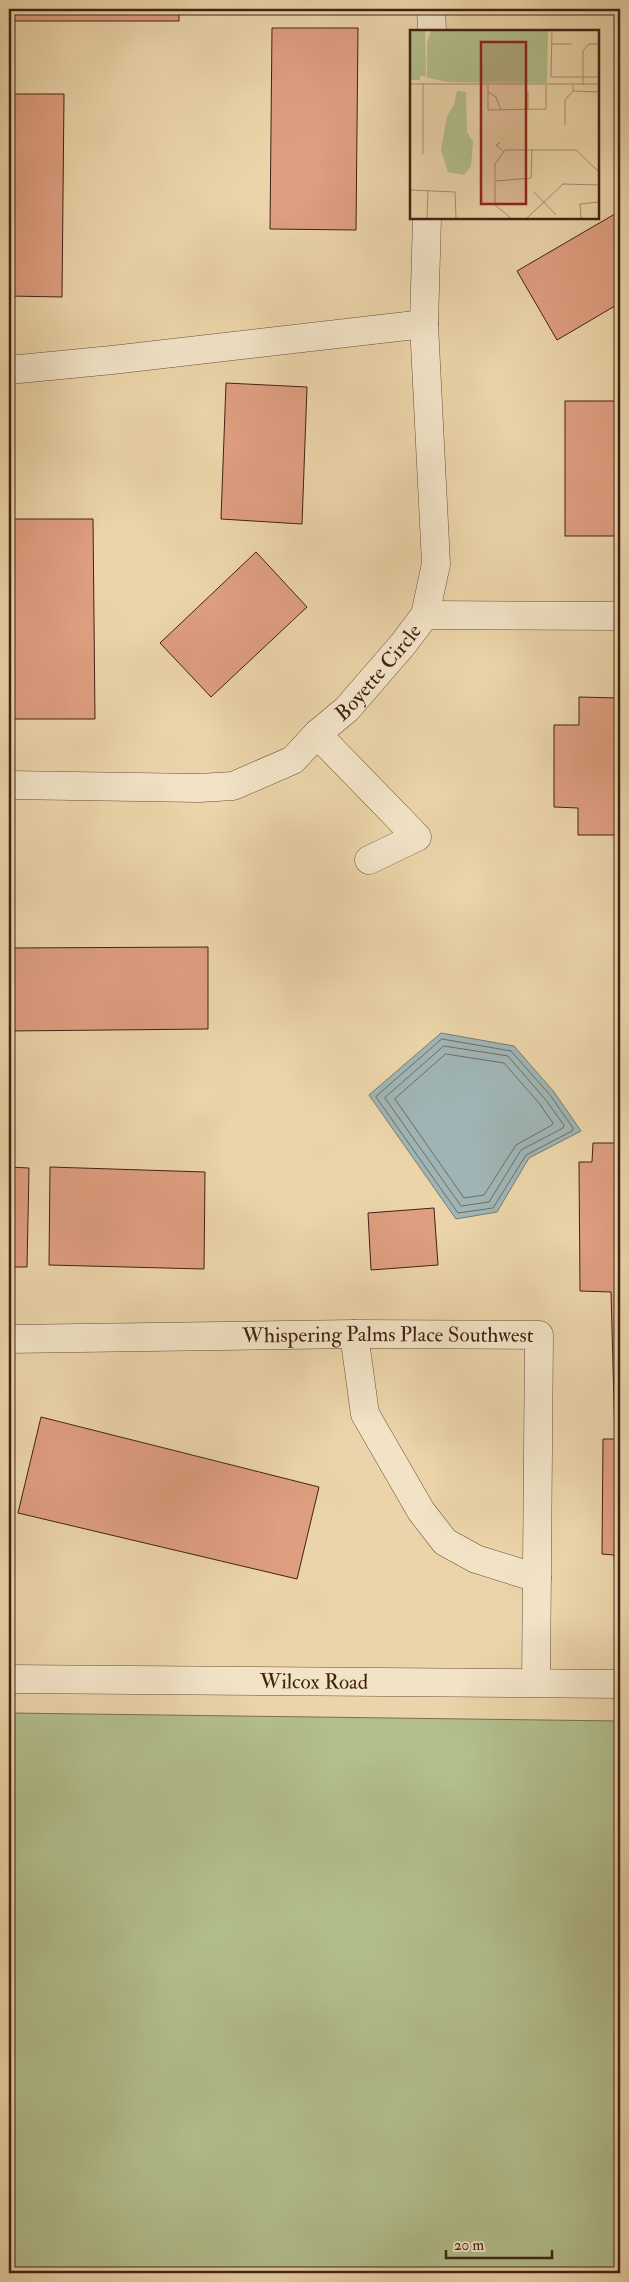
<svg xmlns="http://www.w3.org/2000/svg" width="629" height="2282" font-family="'IM FELL Double Pica',serif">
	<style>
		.green { fill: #b2be8c; stroke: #7a704f }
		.water { fill: #9fb5b5; stroke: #7a7a74 }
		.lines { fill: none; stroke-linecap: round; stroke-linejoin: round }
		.shore { stroke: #706c64; stroke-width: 1 }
		.building { fill: #de9e80; stroke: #422212 }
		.minor-casing { stroke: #6c4e38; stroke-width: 29 }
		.minor { stroke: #f2e3c7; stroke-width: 28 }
		.labels { text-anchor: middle; stroke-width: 5; stroke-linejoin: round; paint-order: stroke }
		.street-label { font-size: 21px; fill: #422212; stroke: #f2e3c7 }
		.inset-road { fill: none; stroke: #a78d6d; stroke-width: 1 }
		.view { fill: #8f2418; fill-opacity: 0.15; stroke: #8f2418; stroke-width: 2.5 }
		.inset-edge { fill: none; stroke: #422212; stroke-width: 2.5 }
	</style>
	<rect width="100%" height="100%" fill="#ebd4a9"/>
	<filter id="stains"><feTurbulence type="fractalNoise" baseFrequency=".004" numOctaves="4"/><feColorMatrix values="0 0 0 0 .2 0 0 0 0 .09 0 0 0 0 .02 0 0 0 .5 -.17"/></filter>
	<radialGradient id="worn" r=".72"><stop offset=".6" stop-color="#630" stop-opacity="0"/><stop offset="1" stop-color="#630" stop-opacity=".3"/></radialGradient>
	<path class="green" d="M 9,1713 L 620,1721 L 620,2273 L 9,2273 Z"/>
	<path class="water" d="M 441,1033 L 514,1046 L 554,1092 L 581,1131 L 529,1158 L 497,1212 L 456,1219 L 369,1095 Z"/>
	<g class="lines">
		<g class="shore">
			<path d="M 442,1039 L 511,1051 L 550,1095 L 573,1128 L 572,1131 L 526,1155 L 493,1208 L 458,1213 L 376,1097 Z"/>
			<path d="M 444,1046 L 508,1056 L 545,1099 L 564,1125 L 563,1128 L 521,1150 L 489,1202 L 461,1206 L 385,1098 Z"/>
			<path d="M 446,1054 L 504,1063 L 539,1103 L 553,1123 L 552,1125 L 516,1145 L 484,1195 L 464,1198 L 395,1099 Z"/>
		</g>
	</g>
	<g class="building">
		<rect x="9" y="9" width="170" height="12"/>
		<path d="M 272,28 L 358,28 L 356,230 L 270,229 Z"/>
		<path d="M 9,94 L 64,94 L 62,297 L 9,296 Z"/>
		<path d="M 620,211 L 620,303 L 557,340 L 517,271 Z"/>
		<path d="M 226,383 L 307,387 L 302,524 L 221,519 Z"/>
		<rect x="565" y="401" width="55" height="135"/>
		<path d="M 9,519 L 93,519 L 95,719 L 9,719 Z"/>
		<path d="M 256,552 L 307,607 L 211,697 L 160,643 Z"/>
		<path d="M 579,697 L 620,698 L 620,835 L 578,835 L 578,808 L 554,807 L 554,725 L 579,725 Z"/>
		<path d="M 208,947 L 208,1029 L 9,1031 L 9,948 Z"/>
		<path d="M 593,1143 L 620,1143 L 620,1574 L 615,1574 L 614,1555 L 602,1554 L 603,1439 L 615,1439 L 611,1292 L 580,1291 L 579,1162 L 592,1162 Z"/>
		<path d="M 9,1167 L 29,1168 L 27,1267 L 9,1267 Z"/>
		<path d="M 50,1167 L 205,1172 L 204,1269 L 49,1265 Z"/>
		<path d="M 434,1208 L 438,1265 L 371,1270 L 368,1213 Z"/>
		<path d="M 41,1417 L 319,1487 L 297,1579 L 18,1513 Z"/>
	</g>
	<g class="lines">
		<g class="minor-casing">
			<g id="minor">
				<path d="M 431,9 L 432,31"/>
				<path d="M 9,370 L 112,360 L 424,324"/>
				<path d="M 425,615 L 620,616"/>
				<path d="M 317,734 L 417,837 L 369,860"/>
				<path id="s1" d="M 9,785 L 199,788 L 233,786 L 293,760 L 317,734 L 347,709 L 404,643 L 425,615 L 436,564 L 424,324 L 427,218"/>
				<path d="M 354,1334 L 365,1414 L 421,1511 L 445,1542 L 476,1559 L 537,1578"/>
				<path id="s2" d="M 9,1339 L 354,1334 L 539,1335 L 536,1683"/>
				<path id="s3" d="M 9,1679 L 620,1684"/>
			</g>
		</g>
		<use href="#minor" class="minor"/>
	</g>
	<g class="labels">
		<g class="street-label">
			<text dy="7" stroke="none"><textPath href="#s1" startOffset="412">Boyette Circle</textPath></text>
			<text dy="7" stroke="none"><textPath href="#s2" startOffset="379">Whispering Palms Place Southwest</textPath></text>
			<text dy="7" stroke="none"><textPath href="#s3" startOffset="305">Wilcox Road</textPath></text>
		</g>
	</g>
	<g transform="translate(410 30)">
		<rect width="189" height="189" fill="#ebd4a9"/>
		<path d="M 0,0 L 15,0 L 16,46 L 10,46 L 10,50 L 0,50 ZM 21,0 L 138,0 L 137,53 L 37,52 L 14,47 L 17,46 L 17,12 ZM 47,61 L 56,62 L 57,102 L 63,112 L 61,136 L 54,145 L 38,142 L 31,120 L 37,86 L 44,75 Z" fill="#b2be8c"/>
		<path class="inset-road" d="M 142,0 L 141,47 L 189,47M 141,14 L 162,14M 0,54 L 189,54M 13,54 L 13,124M 78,55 L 78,80 L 136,79 L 136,55M 173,55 L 173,21 L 179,14 L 189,14M 163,61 L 189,62M 78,62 L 86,67 L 91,80M 118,79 L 118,61M 155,95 L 155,70 L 163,61 L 163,55M 90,113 L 86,115 L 94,122M 86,151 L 121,148 L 122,119M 0,160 L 45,162 L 46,188M 124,162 L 146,185M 17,188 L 18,161M 101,188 L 85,175 L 85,134 L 95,120 L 166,120 L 189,142M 117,188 L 153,154 L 189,155M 171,188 L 170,174 L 189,172"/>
		<path class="view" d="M 71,12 L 116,12 L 116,174 L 71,174 Z"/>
		<rect width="189" height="189" class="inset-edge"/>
	</g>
	<rect width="629" height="2282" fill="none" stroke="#ebd4a9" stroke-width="30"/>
	<rect x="10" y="10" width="609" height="2262" fill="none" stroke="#422212" stroke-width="2.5"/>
	<rect x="15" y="15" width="599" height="2252" fill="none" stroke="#422212"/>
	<path d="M446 2250v8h106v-8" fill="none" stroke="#422212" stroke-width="2.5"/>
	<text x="454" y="2250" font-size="15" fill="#422212" stroke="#f2e3c7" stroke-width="4" paint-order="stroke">20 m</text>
	<rect width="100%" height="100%" filter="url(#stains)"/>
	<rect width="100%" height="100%" fill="url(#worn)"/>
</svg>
